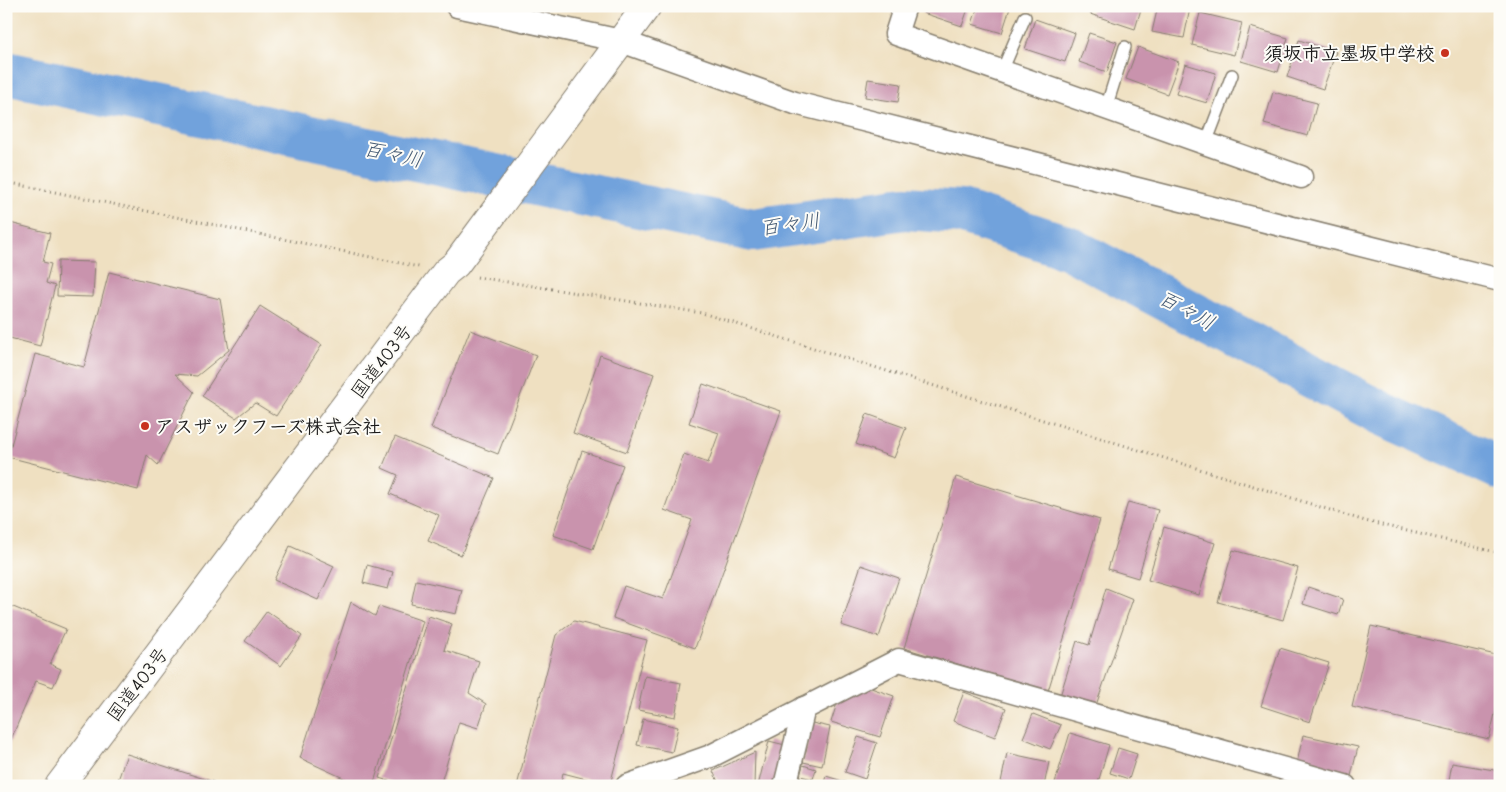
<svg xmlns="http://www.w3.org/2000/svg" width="1506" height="792" font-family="'Comic Neue','Klee One',sans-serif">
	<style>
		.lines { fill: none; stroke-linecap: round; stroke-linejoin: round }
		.river { stroke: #71a2dc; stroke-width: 44 }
		.building { fill: #c993ad }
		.service-casing { stroke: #867e6e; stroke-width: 14 }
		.minor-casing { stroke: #867e6e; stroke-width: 25 }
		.trunk-casing { stroke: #867e6e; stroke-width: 30 }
		.path { stroke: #867e6e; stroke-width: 3; stroke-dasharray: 1 4; stroke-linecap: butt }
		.service { stroke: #fff; stroke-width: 11 }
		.minor { stroke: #fff; stroke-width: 22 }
		.trunk { stroke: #fff; stroke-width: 28 }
		.poi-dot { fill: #c8321e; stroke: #fdfcf7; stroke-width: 2 }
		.labels { text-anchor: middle; stroke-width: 4; stroke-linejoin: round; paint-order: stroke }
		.poi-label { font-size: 19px; font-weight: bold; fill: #1c1c1c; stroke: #fdfcf7; text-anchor: end }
		.street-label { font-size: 19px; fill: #1c1c1c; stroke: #fdfcf7 }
		.water-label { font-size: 20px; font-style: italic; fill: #425872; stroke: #fdfcf7 }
	</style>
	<rect width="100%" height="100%" fill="#fdfcf7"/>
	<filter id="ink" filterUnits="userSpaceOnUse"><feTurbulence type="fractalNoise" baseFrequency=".02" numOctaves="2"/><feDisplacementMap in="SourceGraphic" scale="10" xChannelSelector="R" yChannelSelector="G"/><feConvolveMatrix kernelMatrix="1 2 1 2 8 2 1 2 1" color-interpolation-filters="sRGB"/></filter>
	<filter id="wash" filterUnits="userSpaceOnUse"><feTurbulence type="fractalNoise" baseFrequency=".0096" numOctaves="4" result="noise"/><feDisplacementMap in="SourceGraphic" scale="20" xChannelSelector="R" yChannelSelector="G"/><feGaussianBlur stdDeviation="1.12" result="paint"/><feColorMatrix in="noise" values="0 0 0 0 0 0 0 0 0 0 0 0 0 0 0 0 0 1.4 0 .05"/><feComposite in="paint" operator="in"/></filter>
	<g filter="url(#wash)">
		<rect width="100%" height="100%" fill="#efe0c1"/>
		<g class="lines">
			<path class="river" d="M 6,73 L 753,230 L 905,208 L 961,212 L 1067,247 L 1383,414 L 1500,468"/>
		</g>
		<g id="blocks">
			<g class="building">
				<path d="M 926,6 L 969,6 L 962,26 L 923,13 Z"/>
				<path d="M 978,6 L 1010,8 L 1002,33 L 972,24 Z"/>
				<path d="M 1092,6 L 1142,6 L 1135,29 L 1090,14 Z"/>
				<path d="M 1158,6 L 1190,8 L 1184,38 L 1152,32 Z"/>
				<path d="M 1200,13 L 1242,23 L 1234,55 L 1192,45 Z"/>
				<path d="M 1035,19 L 1075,33 L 1065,62 L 1025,49 Z"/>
				<path d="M 1250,27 L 1288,38 L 1278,72 L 1241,61 Z"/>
				<path d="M 1089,33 L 1117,42 L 1107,72 L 1079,62 Z"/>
				<path d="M 1299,40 L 1336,52 L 1323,89 L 1287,77 Z"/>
				<path d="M 1138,47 L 1179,62 L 1167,94 L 1126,79 Z"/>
				<path d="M 1185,64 L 1216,73 L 1207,103 L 1176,94 Z"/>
				<path d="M 868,79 L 901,84 L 898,102 L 865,97 Z"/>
				<path d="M 1273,92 L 1317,103 L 1308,136 L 1264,124 Z"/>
				<path d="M 6,222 L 50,233 L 43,262 L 51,264 L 46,283 L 55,286 L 40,346 L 6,337 Z"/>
				<path d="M 58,261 L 95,262 L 93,297 L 57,296 Z"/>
				<path d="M 109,272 L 220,299 L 229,350 L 197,376 L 175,374 L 194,392 L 158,465 L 147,455 L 138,490 L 8,457 L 35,354 L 84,367 Z"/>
				<path d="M 260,306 L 322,345 L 276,416 L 255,403 L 236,418 L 202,396 Z"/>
				<path d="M 470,330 L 536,355 L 498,454 L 431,428 Z"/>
				<path d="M 600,355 L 654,374 L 627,452 L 573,433 Z"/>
				<path d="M 703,384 L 781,411 L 695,648 L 613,618 L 624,586 L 663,599 L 692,520 L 664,510 L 684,454 L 708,463 L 719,433 L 689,423 Z"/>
				<path d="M 867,414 L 906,428 L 894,458 L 856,444 Z"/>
				<path d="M 395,437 L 494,478 L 461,555 L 428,541 L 439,515 L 390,494 L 398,475 L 382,468 Z"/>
				<path d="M 582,451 L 623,465 L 593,549 L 553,535 Z"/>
				<path d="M 956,477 L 1100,520 L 1048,691 L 904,648 Z"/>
				<path d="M 1128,502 L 1158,510 L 1138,578 L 1108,569 Z"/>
				<path d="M 1164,527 L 1215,543 L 1199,595 L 1148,580 Z"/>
				<path d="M 290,546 L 334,566 L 318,600 L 274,580 Z"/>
				<path d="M 1233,550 L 1298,568 L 1283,620 L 1218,602 Z"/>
				<path d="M 367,565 L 393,572 L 388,589 L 363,583 Z"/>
				<path d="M 861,565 L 899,578 L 879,637 L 841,625 Z"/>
				<path d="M 416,580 L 462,590 L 456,614 L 411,604 Z"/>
				<path d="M 1308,587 L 1343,599 L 1338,615 L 1303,604 Z"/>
				<path d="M 1106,588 L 1133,599 L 1094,711 L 1060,696 L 1077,641 L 1089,645 Z"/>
				<path d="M 351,602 L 375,616 L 379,606 L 423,621 L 373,786 L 361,786 L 300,758 Z"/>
				<path d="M 6,604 L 66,629 L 50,664 L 61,669 L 53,687 L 36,681 L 6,751 Z"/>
				<path d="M 267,611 L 302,636 L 281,666 L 245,641 Z"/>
				<path d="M 429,616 L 452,624 L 444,650 L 479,661 L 469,693 L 486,704 L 478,728 L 459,722 L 440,786 L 404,786 L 379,778 Z"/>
				<path d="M 574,621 L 647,640 L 610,785 L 563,773 L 560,786 L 517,786 L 556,635 Z"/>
				<path d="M 1371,626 L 1500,656 L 1500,693 L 1489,739 L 1352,707 Z"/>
				<path d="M 1280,648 L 1329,663 L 1310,722 L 1261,706 Z"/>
				<path d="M 645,676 L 681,683 L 675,717 L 638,710 Z"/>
				<path d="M 868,687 L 894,696 L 880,737 L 831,722 L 839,697 Z"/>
				<path d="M 964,692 L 1006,708 L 995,737 L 953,721 Z"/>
				<path d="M 1033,714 L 1061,725 L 1050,749 L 1023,738 Z"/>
				<path d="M 643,719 L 678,727 L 672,752 L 637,745 Z"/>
				<path d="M 812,723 L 830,727 L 822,766 L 803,762 Z"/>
				<path d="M 1070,733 L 1109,745 L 1097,786 L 1054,786 Z"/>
				<path d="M 1303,735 L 1358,747 L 1351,776 L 1297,763 Z"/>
				<path d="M 858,737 L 877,743 L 865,779 L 845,772 Z"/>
				<path d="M 769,741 L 785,745 L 775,786 L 758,786 Z"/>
				<path d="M 1118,748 L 1137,754 L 1129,779 L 1110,773 Z"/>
				<path d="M 755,752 L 754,786 L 720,786 L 713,771 Z"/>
				<path d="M 1007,753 L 1049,762 L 1044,786 L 1016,786 L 1001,782 Z"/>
				<path d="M 127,754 L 214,782 L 212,786 L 126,786 L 117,783 Z"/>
				<path d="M 1452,763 L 1500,771 L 1500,786 L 1448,786 Z"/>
				<path d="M 803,765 L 816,769 L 813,779 L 800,776 Z"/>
				<path d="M 826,776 L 855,785 L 855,786 L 823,786 Z"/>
			</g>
		</g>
	</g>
	<g filter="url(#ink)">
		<use href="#blocks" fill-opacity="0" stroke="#867e6e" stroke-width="1"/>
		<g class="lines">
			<g class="service-casing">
				<g id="service">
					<path d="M 1002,71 L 1025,17"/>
					<path d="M 1106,108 L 1125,47"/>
					<path d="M 1206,143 L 1232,75"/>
				</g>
			</g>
			<g class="minor-casing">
				<g id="minor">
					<path d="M 457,6 L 621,41 L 795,103 L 1500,280"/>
					<path d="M 905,6 L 896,34 L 1301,177"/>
					<path d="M 627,786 L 711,756 L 899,660 L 1345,786"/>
					<path d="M 785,786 L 804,708"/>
				</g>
			</g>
			<g class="trunk-casing">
				<path id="trunk" d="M 59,786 L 446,272 L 456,264 L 647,6"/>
			</g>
			<g class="path">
				<path d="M 6,182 L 419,267"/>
				<path d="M 477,277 L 702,313 L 1365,521 L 1500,553"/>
			</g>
			<use href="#service" class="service"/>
			<use href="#minor" class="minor"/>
			<use href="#trunk" class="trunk"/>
		</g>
	</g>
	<g class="poi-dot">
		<circle cx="1445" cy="53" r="5"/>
		<circle cx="145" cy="426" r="5"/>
	</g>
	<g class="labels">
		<g class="poi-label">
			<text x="1435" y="60">須坂市立墨坂中学校</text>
			<text x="155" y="433" text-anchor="start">アスザックフーズ株式会社</text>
		</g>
		<g class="street-label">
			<text transform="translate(381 361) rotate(-53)" y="7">国道403号</text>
			<text transform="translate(137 684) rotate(-53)" y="7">国道403号</text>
		</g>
		<g class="water-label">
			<text transform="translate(393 154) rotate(12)" y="7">百々川</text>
			<text transform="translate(790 224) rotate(-8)" y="7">百々川</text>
			<text transform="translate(1187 310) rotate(28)" y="7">百々川</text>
		</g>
	</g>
	<rect width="1506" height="792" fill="none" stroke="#fdfcf7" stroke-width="25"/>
</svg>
